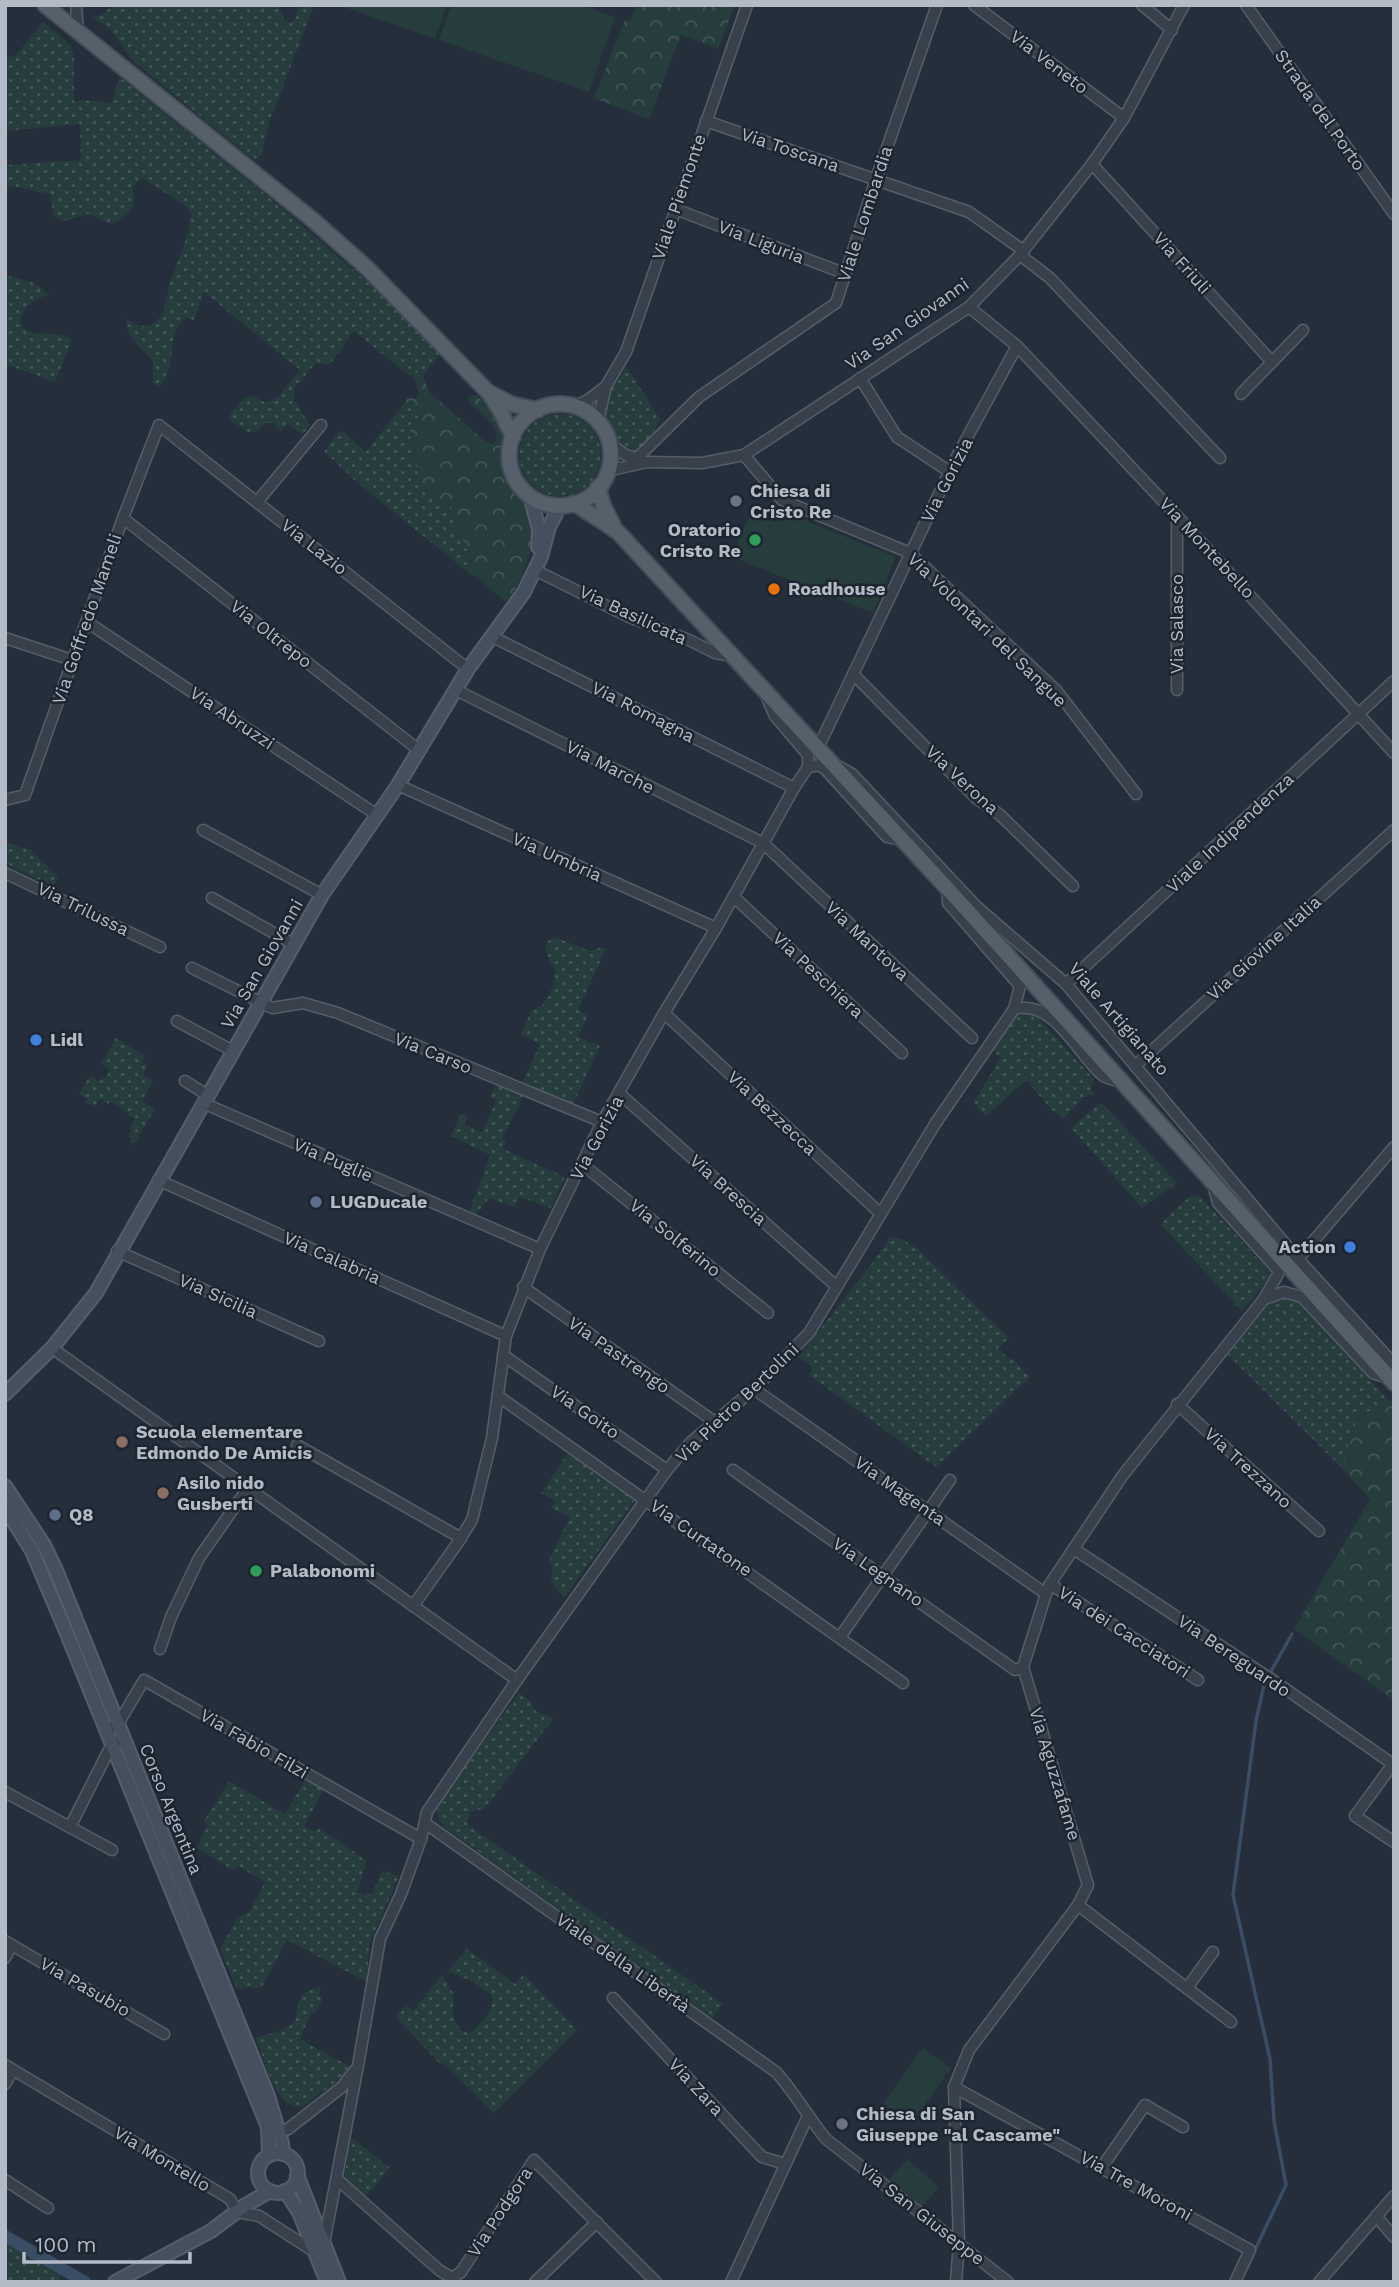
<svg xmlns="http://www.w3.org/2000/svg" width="1399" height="2287" font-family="'Work Sans',sans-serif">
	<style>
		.grass { fill: url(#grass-dots) }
		.forest { fill: url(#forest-crowns) }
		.pitch { fill: #263c3d }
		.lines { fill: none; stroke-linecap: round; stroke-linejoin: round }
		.stream { stroke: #394d64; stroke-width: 3.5 }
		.canal { stroke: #394d64; stroke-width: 12 }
		.street-casing { stroke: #555e69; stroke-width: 13 }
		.secondary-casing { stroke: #555e69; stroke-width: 16 }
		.primary-casing { stroke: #434c57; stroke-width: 18 }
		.street { stroke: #37404b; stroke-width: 10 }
		.secondary { stroke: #45505e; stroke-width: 12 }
		.primary { stroke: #55606b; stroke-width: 14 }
		.worship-dot { fill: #6b7280; stroke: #1c2530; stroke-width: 2.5 }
		.leisure-dot { fill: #2e9e5b; stroke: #1c2530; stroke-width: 2.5 }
		.food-dot { fill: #e8710a; stroke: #1c2530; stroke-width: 2.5 }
		.shop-dot { fill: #3f7fe0; stroke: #1c2530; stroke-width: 2.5 }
		.service-dot { fill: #5c6f8a; stroke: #1c2530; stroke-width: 2.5 }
		.education-dot { fill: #8d6e63; stroke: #1c2530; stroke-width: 2.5 }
		.labels { text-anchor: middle; stroke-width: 5; stroke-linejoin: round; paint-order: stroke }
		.street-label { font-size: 18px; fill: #b3bbc7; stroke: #1c2530 }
		.poi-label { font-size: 18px; font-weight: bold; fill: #b3bbc7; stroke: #1c2530; text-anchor: start }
	</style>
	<defs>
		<pattern id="grass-dots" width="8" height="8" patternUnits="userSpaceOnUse" patternTransform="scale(1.75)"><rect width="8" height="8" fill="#263c3d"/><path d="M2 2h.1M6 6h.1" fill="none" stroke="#435658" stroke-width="1.8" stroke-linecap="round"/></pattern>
		<pattern id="forest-crowns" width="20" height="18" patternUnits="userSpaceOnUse" patternTransform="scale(1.75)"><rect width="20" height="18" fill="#263c3d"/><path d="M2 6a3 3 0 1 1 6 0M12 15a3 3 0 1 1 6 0" fill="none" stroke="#435658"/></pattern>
	</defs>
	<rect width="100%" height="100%" fill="#242f3b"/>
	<g class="grass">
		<path d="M 107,5 L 278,5 L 284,20 L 291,23 L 295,18 L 300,5 L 314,5 L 270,121 L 261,155 L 255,159 L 249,156 L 134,62 L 110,29 L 92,17 L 105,13 L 109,8 Z"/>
		<path d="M 43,22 L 71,45 L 74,55 L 74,102 C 87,97 99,105 112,102 L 119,78 L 123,80 L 271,199 L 372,286 L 441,353 L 423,375 L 419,371 L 411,377 L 354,331 L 343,345 L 344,347 L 329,365 L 322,363 L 315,364 L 295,387 L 294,400 L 310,425 L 302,435 L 288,424 L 281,432 L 274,423 L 267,423 L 255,432 L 248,432 L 230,420 L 231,413 L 245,397 L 252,396 L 265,402 L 277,398 L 300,370 L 204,292 L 194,320 L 186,318 C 164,333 179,370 159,387 L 153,383 L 153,361 C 143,348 125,339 126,319 C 134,323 142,329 152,324 C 168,316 165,295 171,280 C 180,255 188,241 191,212 L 183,204 L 142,178 L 132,187 C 138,208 129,215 111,224 L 88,214 L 64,221 L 54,217 L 50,194 L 12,186 L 5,188 L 5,165 L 81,160 L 80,124 L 5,131 L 5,58 L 15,56 Z"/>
		<path d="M 5,275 L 32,282 L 50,295 C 33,298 25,306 20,321 L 23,328 C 38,339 55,329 71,339 L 71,343 L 55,382 L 5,364 Z"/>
		<path d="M 627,367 L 660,419 L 651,436 L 637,452 L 625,450 C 591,414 601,402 627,367 Z"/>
		<path d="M 406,401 L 419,418 L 410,430 L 412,451 L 420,481 L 430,496 L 451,506 L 458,530 L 472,555 L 469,567 L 474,577 L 353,479 L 324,451 L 341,430 L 366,452 Z"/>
		<circle cx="560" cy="455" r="41"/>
		<path d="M 9,843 L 31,850 L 58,877 L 54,886 L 13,868 L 5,861 L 5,845 Z"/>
		<path d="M 555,937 L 590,951 L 602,947 L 606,949 L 578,1010 L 588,1015 L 578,1037 L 600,1046 L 573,1105 L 522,1083 L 540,1044 L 521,1034 L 531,1011 L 542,1006 C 548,996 559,980 554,968 C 550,960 546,955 545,946 L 549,940 Z"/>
		<path d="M 1032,1011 L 1094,1079 L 1091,1090 L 1095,1095 L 1087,1095 L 1064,1118 L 1052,1110 L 1026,1080 L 986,1116 L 973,1103 L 1001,1058 L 990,1048 L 1012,1016 Z"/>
		<path d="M 116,1038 L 145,1056 L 142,1062 L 148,1066 L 143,1075 L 153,1081 L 142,1101 L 155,1109 L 133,1145 L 130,1143 L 132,1138 L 129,1136 L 131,1131 L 129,1129 L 135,1119 L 110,1101 L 108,1104 L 100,1099 L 95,1107 L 85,1102 L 87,1099 L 79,1094 L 90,1076 L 99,1081 L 102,1076 L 106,1078 L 110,1070 L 101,1064 Z"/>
		<path d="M 496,1084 L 524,1095 L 502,1139 L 506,1141 L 503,1149 L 565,1177 L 551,1208 L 520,1197 L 514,1207 L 489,1198 L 476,1215 L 469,1212 L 490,1155 L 451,1136 L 461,1113 L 468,1116 L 464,1124 L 482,1132 L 496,1101 L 490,1097 Z"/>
		<path d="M 1098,1104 L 1103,1104 L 1177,1183 L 1142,1208 L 1071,1128 Z"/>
		<path d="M 1199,1195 L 1270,1272 L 1268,1280 L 1242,1311 L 1160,1224 L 1189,1197 Z"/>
		<path d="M 890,1237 L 901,1239 L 917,1248 L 1009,1338 L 998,1348 L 1009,1359 L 1012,1358 L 1030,1377 L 936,1467 L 809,1375 L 813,1368 L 798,1357 L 873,1262 Z"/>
		<path d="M 1289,1297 L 1297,1301 L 1388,1399 L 1362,1416 L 1356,1422 L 1341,1467 L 1228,1355 L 1267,1305 L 1272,1301 Z"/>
		<path d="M 568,1453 L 635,1500 L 564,1598 L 551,1581 L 552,1566 L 549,1560 L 570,1517 L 551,1508 L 555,1500 L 541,1493 Z"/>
		<path d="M 519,1693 L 532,1702 C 533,1716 545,1712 553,1719 L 485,1808 L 471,1812 L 467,1821 L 468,1825 L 723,2004 L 712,2019 L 444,1827 C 437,1818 436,1812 440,1801 Z"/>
		<path d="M 306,1779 L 324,1789 L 304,1826 L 315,1832 L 319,1828 L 367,1861 L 357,1892 L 365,1895 L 373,1893 L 382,1871 L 399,1876 L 369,1945 L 367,1982 L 287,1940 L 263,1985 L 258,1989 L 250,1987 L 237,1989 L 220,1949 L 237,1918 L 249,1913 L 265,1882 L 238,1866 L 233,1870 L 196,1848 L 208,1826 L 204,1821 L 229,1781 L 285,1814 Z"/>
		<path d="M 467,1949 L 515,1984 L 524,1974 L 577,2030 L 494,2113 L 443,2062 L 440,2064 L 396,2017 L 406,2004 L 413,2011 L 442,1975 L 454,1994 C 452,2009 450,2028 469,2033 C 481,2025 494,2011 492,1996 L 473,1982 L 448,1971 Z"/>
		<path d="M 321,1987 L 319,1995 L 323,1998 L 315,2014 L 311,2013 L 300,2039 L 349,2066 C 342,2079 329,2088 316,2096 C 312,2099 307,2104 303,2106 C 277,2115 263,2055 256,2038 C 266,2034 286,2031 293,2023 C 304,2008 289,1992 321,1987 Z"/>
		<path d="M 351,2137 L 390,2168 L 365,2197 L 344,2177 Z"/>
		<path d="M 5,2242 L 61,2276 L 58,2282 L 5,2282 Z"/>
	</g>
	<g class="forest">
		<path d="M 637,5 L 735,5 L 718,49 L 681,35 L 649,119 L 594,98 L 625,20 L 630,21 Z"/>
		<path d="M 416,370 L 423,375 L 429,392 L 485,441 L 492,444 L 497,440 L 495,428 L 468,401 L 469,396 L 476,395 C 493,409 502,425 504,446 C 504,455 503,465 505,474 C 509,486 519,496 525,506 C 542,535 525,573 510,599 L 505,601 L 471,573 L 469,567 L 472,555 L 460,536 L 451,506 L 430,496 L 420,481 L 412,451 L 410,430 L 419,418 L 406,401 L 407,398 L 416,398 L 419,393 L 414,375 Z"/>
		<path d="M 1388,1399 L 1394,1403 L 1394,1700 L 1294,1629 L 1370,1499 L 1341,1467 L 1356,1422 L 1362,1416 Z"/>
	</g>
	<g class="pitch">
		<path d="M 338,5 L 447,5 L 435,39 Z"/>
		<path d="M 451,5 L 582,5 L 615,17 L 589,92 L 439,40 Z"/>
		<path d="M 751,511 L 777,522 L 782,511 L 896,557 L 873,613 L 732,557 Z"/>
		<path d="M 923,2048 L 951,2068 L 911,2124 L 883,2104 Z"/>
		<path d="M 907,2159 L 939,2187 L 922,2206 L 890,2179 Z"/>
	</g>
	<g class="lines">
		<g class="stream">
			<path d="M 1269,1675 L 1292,1634"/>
			<path d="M 1253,2254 L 1286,2185 L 1274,2121 L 1270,2059 L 1233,1895 L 1256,1721 L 1265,1680"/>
		</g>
		<path class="canal" d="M 5,2236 L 85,2282"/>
		<g class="street-casing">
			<g id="street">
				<path d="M 76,5 L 78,32"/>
				<path d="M 974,5 L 1124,118"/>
				<path d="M 1142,5 L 1172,30"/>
				<path d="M 1246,5 L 1394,214"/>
				<path d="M 706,121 L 969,212 L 1024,251"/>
				<path d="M 1092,164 L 1272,362"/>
				<path d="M 675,209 L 846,274"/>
				<path d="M 1020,255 L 1050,278 L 1220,458"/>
				<path d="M 1017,346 L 1177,516 L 1394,753"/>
				<path d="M 860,378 L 897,437 L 950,472"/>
				<path d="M 1241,394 L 1303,330"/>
				<path d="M 575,406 L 588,400 L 605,387"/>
				<path d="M 598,421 L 606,386 L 626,352 L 747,5"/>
				<path d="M 610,444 L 626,455 L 640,460"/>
				<path d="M 744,455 L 782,500 L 910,553 L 1056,690 L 1136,794"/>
				<path d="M 636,459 L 699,397 L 836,303 L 876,179 L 937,5"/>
				<path d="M 607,471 L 647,462 L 702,463 L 744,455 L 969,307 L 1020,255 L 1092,164 L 1124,118 L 1184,5"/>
				<path d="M 257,502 L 321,425"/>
				<path d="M 1177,516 L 1177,690"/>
				<path d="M 123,518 L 420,751"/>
				<path d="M 535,570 L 629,617 L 689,640 L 715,653 L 733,656"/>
				<path d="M 87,622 L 377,815"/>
				<path d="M 491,636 L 794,788"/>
				<path d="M 5,638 L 66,658"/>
				<path d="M 853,674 L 977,799 L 999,814 L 1073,886"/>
				<path d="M 456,690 L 763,843 L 972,1038"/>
				<path d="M 767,698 L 775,716 L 808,755 L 808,767"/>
				<path d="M 818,748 L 957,456 L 1017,346 L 969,307"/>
				<path d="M 838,766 L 852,774 L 976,906 L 1066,984 L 1298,1259 L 1394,1364"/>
				<path d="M 808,767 L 819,765 L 826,770 L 887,837 L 902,840"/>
				<path d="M 398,785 L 716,928"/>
				<path d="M 5,800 L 25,795 L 123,518 L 159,425 L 468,669"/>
				<path d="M 203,830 L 322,895"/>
				<path d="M 5,873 L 160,947"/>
				<path d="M 734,897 L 902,1053"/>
				<path d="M 212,898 L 293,944"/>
				<path d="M 192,968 L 272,1008 L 303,1003 L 338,1013 L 602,1122"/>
				<path d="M 1066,984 L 1394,681"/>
				<path d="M 1014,1009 C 1054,999 1076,1052 1102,1075 C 1107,1079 1115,1080 1122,1082"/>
				<path d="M 664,1013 L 880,1213"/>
				<path d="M 177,1021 L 233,1051"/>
				<path d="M 1135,1066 L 1394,830"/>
				<path d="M 185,1081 L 207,1095"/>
				<path d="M 620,1094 L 836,1286"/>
				<path d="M 203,1103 L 540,1249"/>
				<path d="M 582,1164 L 768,1313"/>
				<path d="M 158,1180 L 506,1336"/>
				<path d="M 117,1251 L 319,1341"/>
				<path d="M 1298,1259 L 1394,1147"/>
				<path d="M 523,1287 L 715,1422"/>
				<path d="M 1264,1299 L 1284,1292 L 1302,1297 L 1373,1373 L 1388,1378"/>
				<path d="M 52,1348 L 517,1680"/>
				<path d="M 503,1355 L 667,1470"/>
				<path d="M 754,1389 L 1046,1594"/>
				<path d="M 498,1396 L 903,1683"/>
				<path d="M 1177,1404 L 1319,1531"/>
				<path d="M 297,1445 L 461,1538"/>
				<path d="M 733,1470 L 1015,1670 L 1023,1667"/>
				<path d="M 1074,1549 L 1277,1683 L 1394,1765"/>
				<path d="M 1050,1584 L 1198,1680"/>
				<path d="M 413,1606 L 457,1544 L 472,1520 L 492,1438 L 506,1336 L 540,1249 L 602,1122 L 664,1013 L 716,928 L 794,788 L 808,767"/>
				<path d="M 840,1637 L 950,1480"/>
				<path d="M 160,1649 L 171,1617 L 199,1558 L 248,1488"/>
				<path d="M 106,1730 L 118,1724 L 144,1680 L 421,1839"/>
				<path d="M 1393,1764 L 1355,1816 L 1394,1842"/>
				<path d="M 5,1792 L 112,1850"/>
				<path d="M 425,1823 L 776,2072 C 795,2093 808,2117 826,2139 L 1008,2282"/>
				<path d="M 70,1827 L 112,1744 L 124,1739"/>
				<path d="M 1078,1905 L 1231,2022"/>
				<path d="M 5,1941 L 164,2034"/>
				<path d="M 5,1958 L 12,1945"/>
				<path d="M 1187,1988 L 1213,1952"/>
				<path d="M 613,1998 L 762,2157 L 785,2164"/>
				<path d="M 5,2065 L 230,2199 L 237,2212 L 259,2216 L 315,2252"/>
				<path d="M 5,2084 L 13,2070"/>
				<path d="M 954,2087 L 1250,2250 L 1235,2282"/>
				<path d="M 279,2133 L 288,2129 L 342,2087 L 355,2070"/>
				<path d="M 1102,2167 L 1145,2105 L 1183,2127"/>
				<path d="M 337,2179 L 439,2270 L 452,2278 L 461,2272 L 534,2160 L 656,2282"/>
				<path d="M 5,2180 L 48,2208"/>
				<path d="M 1376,2216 L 1394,2237"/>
				<path d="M 324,2243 L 359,2060 L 380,1939 L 401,1894 L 421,1839 L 427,1812 L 517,1680 L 667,1470 L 691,1442 L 754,1389 L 809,1333 L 935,1124 L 1014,1009 L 1020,986 L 948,903 L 947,888"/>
				<path d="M 535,2282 L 597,2222"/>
				<path d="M 731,2282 L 808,2116"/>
				<path d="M 956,2282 L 959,2243 L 954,2087 L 969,2050 L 1078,1905 L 1088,1885 L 1023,1667 L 1046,1594 L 1050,1584 L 1123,1475 L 1264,1299 L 1278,1274 L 1278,1270 L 1218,1203 L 1213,1184"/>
				<path d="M 1319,2282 L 1394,2196"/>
			</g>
		</g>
		<g class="secondary-casing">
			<g id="secondary">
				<path d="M 530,496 L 539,529 L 538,547"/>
				<path d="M 5,1394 L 52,1348 L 96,1293 L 322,895 L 398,785 L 468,669 L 524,592 L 541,557 L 549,527 L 560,506"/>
				<path d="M 5,1486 L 44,1545 L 56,1570 L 268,2096 L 282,2143 L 283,2154"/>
				<path d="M 5,1508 L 32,1551 L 65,1629 L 268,2127 L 269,2155"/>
				<circle cx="278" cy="2173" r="20"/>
				<path d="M 297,2175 L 339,2282"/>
				<path d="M 285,2191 L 299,2212 L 327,2282"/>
				<path d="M 115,2282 L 211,2231 L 244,2206 L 270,2191"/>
			</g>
		</g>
		<g class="primary-casing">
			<g id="primary">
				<path d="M 45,5 L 313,220 L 367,268 L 489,393 L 500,410 L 513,437"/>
				<path d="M 490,393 L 511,404 L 538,410"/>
				<circle cx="560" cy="455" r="51"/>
				<path d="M 598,487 L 603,505 L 613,525"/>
				<path d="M 574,503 L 618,532 L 947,888 L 1394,1383"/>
			</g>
		</g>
		<use href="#street" class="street"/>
		<use href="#secondary" class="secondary"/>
		<use href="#primary" class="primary"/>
	</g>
	<g class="worship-dot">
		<circle cx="736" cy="501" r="7"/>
		<circle cx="842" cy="2124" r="7"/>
	</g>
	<g class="leisure-dot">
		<circle cx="755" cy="540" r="7"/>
		<circle cx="256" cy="1571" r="7"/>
	</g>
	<circle class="food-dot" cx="774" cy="589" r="7"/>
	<g class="shop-dot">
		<circle cx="36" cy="1040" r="7"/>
		<circle cx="1350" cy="1247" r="7"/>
	</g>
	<g class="service-dot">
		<circle cx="316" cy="1202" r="7"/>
		<circle cx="55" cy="1515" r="7"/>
	</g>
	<g class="education-dot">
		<circle cx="122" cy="1442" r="7"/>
		<circle cx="163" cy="1493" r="7"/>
	</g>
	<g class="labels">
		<g class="street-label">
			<text transform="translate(1049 62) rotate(37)" y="6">Via Veneto</text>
			<text transform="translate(1320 110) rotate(55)" y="6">Strada del Porto</text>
			<text transform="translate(790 150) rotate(19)" y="6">Via Toscana</text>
			<text transform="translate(679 197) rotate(-71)" y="6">Viale Piemonte</text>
			<text transform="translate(865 214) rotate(-72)" y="6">Viale Lombardia</text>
			<text transform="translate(761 242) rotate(21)" y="6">Via Liguria</text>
			<text transform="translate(1182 263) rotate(48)" y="6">Via Friuli</text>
			<text transform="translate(907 324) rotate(-35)" y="6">Via San Giovanni</text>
			<text transform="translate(947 480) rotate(-63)" y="6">Via Gorizia</text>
			<text transform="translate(314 547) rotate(38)" y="6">Via Lazio</text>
			<text transform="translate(1207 548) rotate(47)" y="6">Via Montebello</text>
			<text transform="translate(633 615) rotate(25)" y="6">Via Basilicata</text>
			<text transform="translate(87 619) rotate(-71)" y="6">Via Goffredo Mameli</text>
			<text transform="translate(1177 624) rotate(-90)" y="6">Via Salasco</text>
			<text transform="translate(987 630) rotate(44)" y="6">Via Volontari del Sangue</text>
			<text transform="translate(271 634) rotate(38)" y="6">Via Oltrepo</text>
			<text transform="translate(643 712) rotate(27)" y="6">Via Romagna</text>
			<text transform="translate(232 718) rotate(34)" y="6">Via Abruzzi</text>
			<text transform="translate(610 767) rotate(27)" y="6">Via Marche</text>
			<text transform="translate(962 780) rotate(43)" y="6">Via Verona</text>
			<text transform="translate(1230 833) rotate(-43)" y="6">Viale Indipendenza</text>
			<text transform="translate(557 857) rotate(24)" y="6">Via Umbria</text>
			<text transform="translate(83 909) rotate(26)" y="6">Via Trilussa</text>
			<text transform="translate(867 941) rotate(43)" y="6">Via Mantova</text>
			<text transform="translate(1264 948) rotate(-42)" y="6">Via Giovine Italia</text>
			<text transform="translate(262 964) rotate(-60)" y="6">Via San Giovanni</text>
			<text transform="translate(818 975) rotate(43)" y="6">Via Peschiera</text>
			<text transform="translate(1119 1019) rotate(49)" y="6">Viale Artigianato</text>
			<text transform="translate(433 1053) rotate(22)" y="6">Via Carso</text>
			<text transform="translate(772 1113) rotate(43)" y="6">Via Bezzecca</text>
			<text transform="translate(597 1138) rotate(-62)" y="6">Via Gorizia</text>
			<text transform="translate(333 1160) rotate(23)" y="6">Via Puglie</text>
			<text transform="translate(728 1190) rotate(42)" y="6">Via Brescia</text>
			<text transform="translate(675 1238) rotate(39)" y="6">Via Solferino</text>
			<text transform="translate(332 1258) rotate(24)" y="6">Via Calabria</text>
			<text transform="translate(218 1296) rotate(24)" y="6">Via Sicilia</text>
			<text transform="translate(619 1355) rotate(35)" y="6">Via Pastrengo</text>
			<text transform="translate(737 1403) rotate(-44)" y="6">Via Pietro Bertolini</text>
			<text transform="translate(585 1412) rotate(35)" y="6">Via Goito</text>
			<text transform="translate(1248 1468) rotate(42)" y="6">Via Trezzano</text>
			<text transform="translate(900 1491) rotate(35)" y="6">Via Magenta</text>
			<text transform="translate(701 1538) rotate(35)" y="6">Via Curtatone</text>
			<text transform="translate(878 1572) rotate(35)" y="6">Via Legnano</text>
			<text transform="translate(1124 1632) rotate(33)" y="6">Via dei Cacciatori</text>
			<text transform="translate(1234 1656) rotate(34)" y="6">Via Bereguardo</text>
			<text transform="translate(254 1744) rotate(30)" y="6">Via Fabio Filzi</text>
			<text transform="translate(1055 1774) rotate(73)" y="6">Via Aguzzafame</text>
			<text transform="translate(171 1809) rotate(68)" y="6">Corso Argentina</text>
			<text transform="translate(623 1963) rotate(35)" y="6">Viale della Libertà</text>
			<text transform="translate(85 1987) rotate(30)" y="6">Via Pasubio</text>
			<text transform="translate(696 2087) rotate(47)" y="6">Via Zara</text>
			<text transform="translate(162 2159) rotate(31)" y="6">Via Montello</text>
			<text transform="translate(1136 2186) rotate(29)" y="6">Via Tre Moroni</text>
			<text transform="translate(500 2212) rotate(-57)" y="6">Via Podgora</text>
			<text transform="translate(922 2214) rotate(38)" y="6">Via San Giuseppe</text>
		</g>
		<g class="poi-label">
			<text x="750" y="497">Chiesa di<tspan x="750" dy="21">Cristo Re</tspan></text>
			<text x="741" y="536" text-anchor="end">Oratorio<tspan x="741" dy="21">Cristo Re</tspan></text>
			<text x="788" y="595">Roadhouse</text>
			<text x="50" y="1046">Lidl</text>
			<text x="330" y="1208">LUGDucale</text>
			<text x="1336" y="1253" text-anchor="end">Action</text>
			<text x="136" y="1438">Scuola elementare<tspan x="136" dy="21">Edmondo De Amicis</tspan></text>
			<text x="177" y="1489">Asilo nido<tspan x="177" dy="21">Gusberti</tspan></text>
			<text x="69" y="1521">Q8</text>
			<text x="270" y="1577">Palabonomi</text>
			<text x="856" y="2120">Chiesa di San<tspan x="856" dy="21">Giuseppe "al Cascame"</tspan></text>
		</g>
	</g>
	<rect width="1399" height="2287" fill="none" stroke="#b3bbc7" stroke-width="14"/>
	<path d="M24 2252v10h166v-10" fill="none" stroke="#b3bbc7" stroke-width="3.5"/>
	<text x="35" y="2252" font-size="21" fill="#b3bbc7" stroke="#1c2530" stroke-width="5" paint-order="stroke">100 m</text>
</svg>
